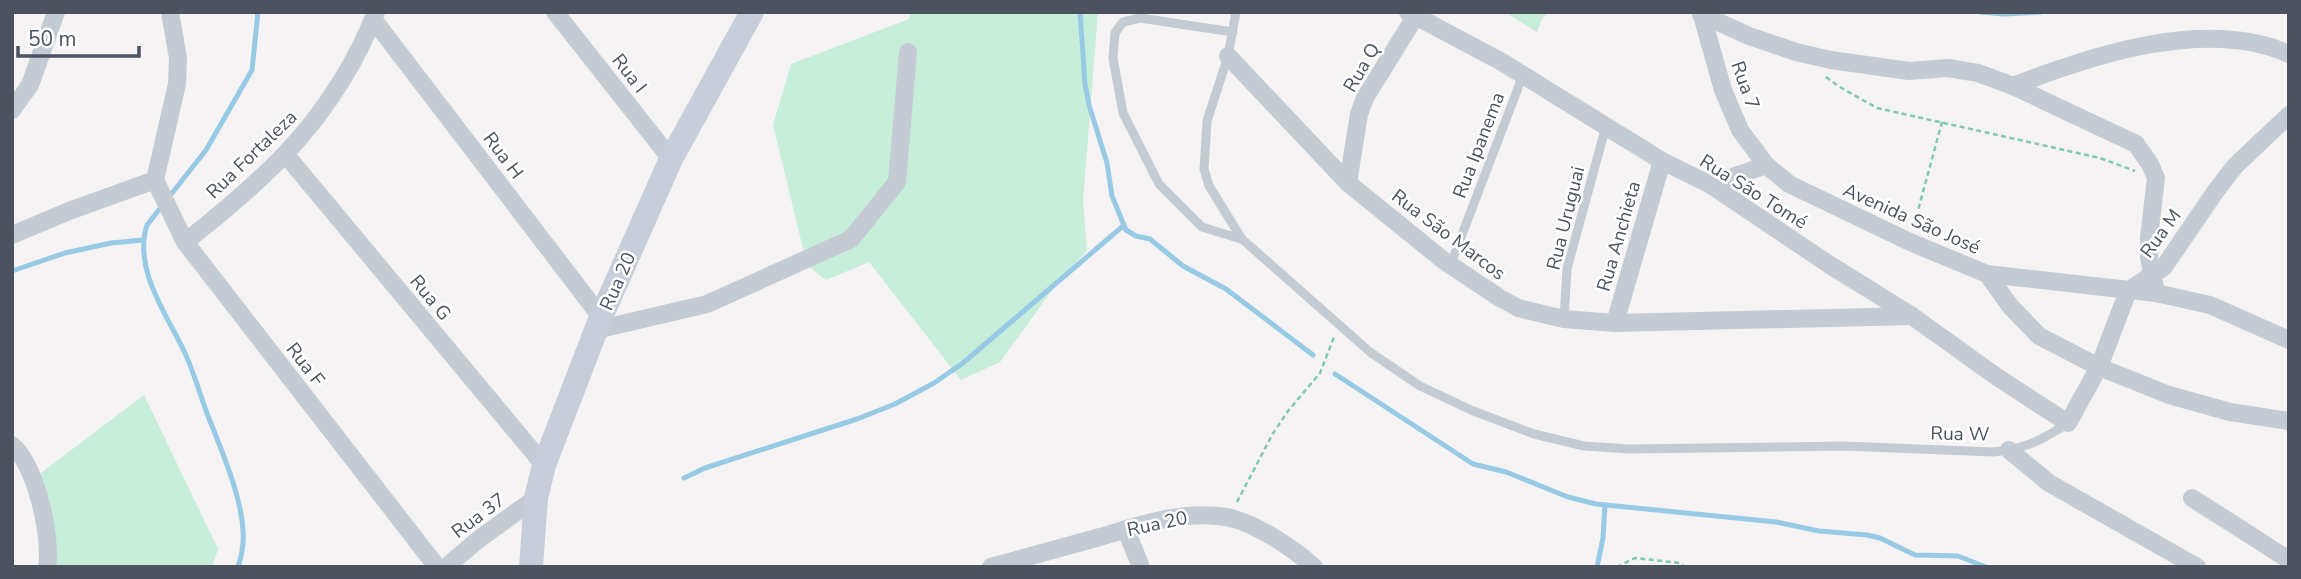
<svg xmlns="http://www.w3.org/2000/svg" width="2301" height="579" font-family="'Nunito Sans',sans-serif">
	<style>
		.green { fill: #c7eddb }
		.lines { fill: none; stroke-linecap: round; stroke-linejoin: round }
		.stream { stroke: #98cae6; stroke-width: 5 }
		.path { stroke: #81c9b0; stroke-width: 2.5; stroke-dasharray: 5 3.5; stroke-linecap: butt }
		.lane { stroke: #c5cbd3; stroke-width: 9 }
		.street { stroke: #c5cbd3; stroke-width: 18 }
		.secondary { stroke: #c7cdd9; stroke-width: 24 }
		.labels { text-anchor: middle; stroke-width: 5; stroke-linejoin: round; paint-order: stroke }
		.street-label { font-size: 19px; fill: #4c535f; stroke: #fff }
	</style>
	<rect width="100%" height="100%" fill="#f5f3f3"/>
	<g class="green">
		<path d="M 911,12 L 1098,12 L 1083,201 L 1087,251 L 1058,282 L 1000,362 L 961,380 L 869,262 L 826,280 L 807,265 L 773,125 L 791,64 L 909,19 Z"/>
		<path d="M 1505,12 L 1550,12 L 1543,17 L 1537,32 Z"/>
		<path d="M 144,395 L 218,549 L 212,567 L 38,567 L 57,545 L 37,476 Z"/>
	</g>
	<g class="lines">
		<g class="stream">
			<path d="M 1080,12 L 1085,84 L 1089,105 L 1107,163 L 1112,196 L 1126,230 L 1136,236 L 1150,239 L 1183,266 L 1226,289 L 1313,355"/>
			<path d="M 1981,12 L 2004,14 L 2041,12"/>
			<path d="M 12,271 L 65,253 L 111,243 L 143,240"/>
			<path d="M 1335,374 L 1473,464 L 1506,472 L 1568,497 L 1596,504 L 1776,522 L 1819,531 L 1867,535 L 1880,538 L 1915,555 L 1958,556 L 1986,567"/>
			<path d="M 684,478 L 705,468 L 857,419 L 895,404 L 934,383 L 963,363 L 1123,226"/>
			<path d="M 238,567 C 242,555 244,542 243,530 C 241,495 221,449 208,416 C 200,395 194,372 184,351 C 166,313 133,269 147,225 L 206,150 L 252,70 L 258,12"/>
			<path d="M 1597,567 L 1603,538 L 1605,505"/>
		</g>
		<g class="path">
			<path d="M 1826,77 L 1838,86 L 1877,108 L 2100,158 L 2135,171"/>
			<path d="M 1914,225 L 1942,122"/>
			<path d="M 1237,502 L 1272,435 L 1288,411 L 1320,373 L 1334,337"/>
			<path d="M 1617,567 L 1635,558 L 1680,563 L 1685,567"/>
		</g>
		<g class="lane">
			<path d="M 1236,12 L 1228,56 L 1207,121 L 1204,169 L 1209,186 L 1242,239 L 1370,352 L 1420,386 L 1471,410 L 1534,434 L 1584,446 L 1629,449 L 1844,446 L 1993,452 C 2024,449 2041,441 2068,423"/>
			<path d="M 1233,32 L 1140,18 L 1123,22 L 1115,33 L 1113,58 L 1123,113 L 1159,184 L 1202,227 L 1241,239"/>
			<path d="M 1450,266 L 1523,75"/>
			<path d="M 1564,319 L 1567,269 L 1606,126"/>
		</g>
		<g class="street">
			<path d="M 555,12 L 671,159"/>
			<path d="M 1408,12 L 1502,62 L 1662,161 L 1711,185 L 1830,265 L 1912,316 L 1997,377 L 2068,423 L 2099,367 L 2128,291 L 2164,267 L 2215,192 L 2235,166 L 2289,115"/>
			<path d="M 1701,12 L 1723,90 L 1740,130 L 1766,165 L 1789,184 L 1910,242 L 1987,274 L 2011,307 L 2039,336 L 2099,367 L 2169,395 L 2230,412 L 2289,421"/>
			<path d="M 1701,14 L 1749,36 L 1796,52 L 1831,60 L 1909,71 L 1948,68 L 1978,73 L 2013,86 L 2136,144 L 2150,164 L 2156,178 L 2149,238 L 2149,257 L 2156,293"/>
			<path d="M 373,19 L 601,317"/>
			<path d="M 1228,56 L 1348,183 L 1443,260 L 1500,298 L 1518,308 L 1564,319 L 1615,323 L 1912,316"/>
			<path d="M 2013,86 C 2092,55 2207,17 2289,54"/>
			<path d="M 12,110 L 30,85 L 56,12"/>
			<path d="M 286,155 L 544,465"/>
			<path d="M 155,180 L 185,242 L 437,567"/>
			<path d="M 155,180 L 177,84 L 178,58 L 170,12"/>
			<path d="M 1348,183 L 1359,114 L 1365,98 L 1415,17"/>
			<path d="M 1711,185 L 1766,165"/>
			<path d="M 12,235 L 69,211 L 155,180"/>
			<path d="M 185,242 C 270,176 335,115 376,12"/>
			<path d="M 1987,274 L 2156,293 L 2210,305 L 2289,340"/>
			<path d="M 1615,323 L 1662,161"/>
			<path d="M 596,330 L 707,304 L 851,239 L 897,182 L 908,52"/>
			<path d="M 12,445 C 36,466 52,536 47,567"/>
			<path d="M 2009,450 L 2049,483 L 2197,567"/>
			<path d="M 2192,498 L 2289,560"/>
			<path d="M 1126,530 L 1141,567"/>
			<path d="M 446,567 L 479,539 L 536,498"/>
			<path d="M 991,567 C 1027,557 1063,547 1100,537 C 1141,525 1182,510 1226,517 C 1254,522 1293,548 1314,567"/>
		</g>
		<path class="secondary" d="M 531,567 L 536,498 L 544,465 L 601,317 L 671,159 L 752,12"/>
	</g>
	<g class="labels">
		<g class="street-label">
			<text transform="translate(1361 67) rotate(-60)" y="7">Rua Q</text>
			<text transform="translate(630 73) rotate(52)" y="7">Rua I</text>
			<text transform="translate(1746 85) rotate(70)" y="7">Rua 7</text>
			<text transform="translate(1478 145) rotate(-69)" y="7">Rua Ipanema</text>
			<text transform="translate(251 154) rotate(-44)" y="7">Rua Fortaleza</text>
			<text transform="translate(504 155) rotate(53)" y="7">Rua H</text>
			<text transform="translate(1754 191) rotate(32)" y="7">Rua São Tomé</text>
			<text transform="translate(1565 218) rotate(-76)" y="7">Rua Uruguai</text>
			<text transform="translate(1912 218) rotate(24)" y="7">Avenida São José</text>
			<text transform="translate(2160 233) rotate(-54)" y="7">Rua M</text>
			<text transform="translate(1449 234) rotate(37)" y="7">Rua São Marcos</text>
			<text transform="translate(1618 236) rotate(-74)" y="7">Rua Anchieta</text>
			<text transform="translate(617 281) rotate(-66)" y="7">Rua 20</text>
			<text transform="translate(431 297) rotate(50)" y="7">Rua G</text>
			<text transform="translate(306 364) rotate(52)" y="7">Rua F</text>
			<text transform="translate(1960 433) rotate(1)" y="7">Rua W</text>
			<text transform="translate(478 515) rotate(-37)" y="7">Rua 37</text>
			<text transform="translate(1157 523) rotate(-12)" y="7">Rua 20</text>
		</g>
	</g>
	<rect width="2301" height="579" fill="none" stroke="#4c535f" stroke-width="28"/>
	<path d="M18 46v10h121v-10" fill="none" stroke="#4c535f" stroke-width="3.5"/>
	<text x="28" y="46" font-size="21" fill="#4c535f" stroke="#ffffff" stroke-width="5" paint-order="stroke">50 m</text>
</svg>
